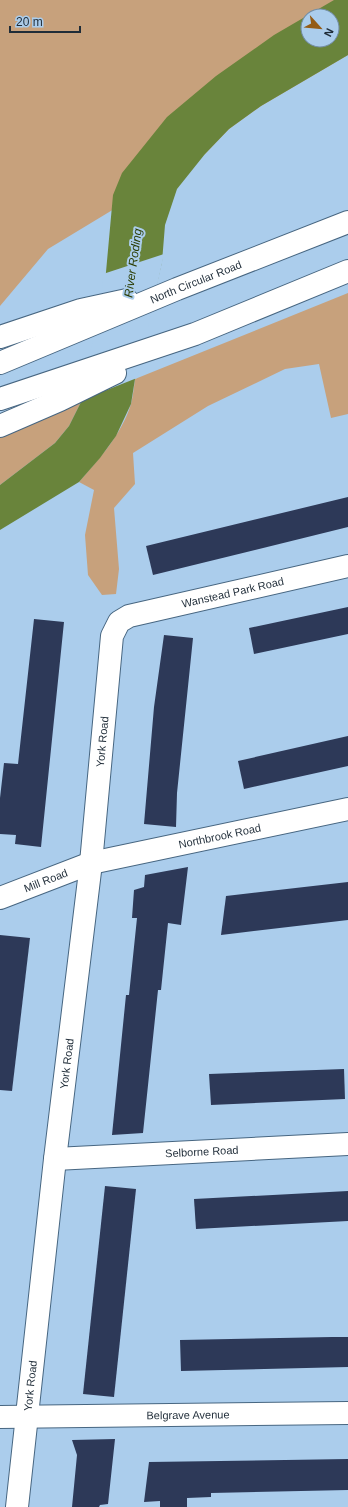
<svg xmlns="http://www.w3.org/2000/svg" width="348" height="1507" font-family="Arial,sans-serif">
	<style>
		.green { fill: #c7a17c; fill-rule: evenodd }
		.water { fill: #69843b; fill-rule: evenodd }
		.pier { fill: #abcdec }
		.building { fill: #2d3958 }
		.lines { fill: none; stroke-linecap: round; stroke-linejoin: round }
		.minor-casing { stroke: #476681; stroke-width: 24 }
		.highway-casing { stroke: #476681; stroke-width: 24 }
		.minor { stroke: #fff; stroke-width: 22 }
		.highway { stroke: #fff; stroke-width: 22 }
		.labels { text-anchor: middle; stroke-width: 4; stroke-linejoin: round; paint-order: stroke }
		.street-label { font-size: 11px; fill: #1f2c38; stroke: #abcdec }
		.water-label { font-size: 12px; font-style: italic; fill: #2c3e06; stroke: #abcdec }
	</style>
	<rect width="100%" height="100%" fill="#abcdec"/>
	<g class="green">
		<path d="M 0,0 L 348,0 L 348,55 L 261,106 L 229,129 L 205,154 L 48,249 L 0,306 ZM 308,16 L 332,16 L 332,40 L 308,40 Z"/>
		<path d="M 348,293 L 348,414 L 331,418 L 319,364 L 285,369 L 208,406 L 133,453 L 135,484 L 114,508 L 119,569 L 116,594 L 102,595 L 88,575 L 85,535 L 94,490 L 79,482 C 99,459 122,434 131,404 C 133,396 134,387 135,379 Z"/>
		<path d="M 82,400 L 69,426 L 55,443 L 0,485 L 0,433 Z"/>
	</g>
	<path class="water" d="M 334,0 L 348,0 L 348,55 L 261,106 L 229,129 L 205,154 L 177,189 L 165,225 L 162,262 L 135,379 L 131,404 L 116,436 L 100,458 L 79,482 L 0,530 L 0,485 L 55,443 L 69,426 L 82,400 L 103,305 L 113,195 L 122,173 L 167,117 L 216,76 L 274,35 ZM 308,16 L 332,16 L 332,40 L 308,40 Z"/>
	<path class="pier" d="M 164,254 L 137,378 L 79,401 L 101,305 L 103,274 Z"/>
	<g class="building">
		<path d="M 348,497 L 348,527 L 153,575 L 146,546 Z"/>
		<path d="M 348,607 L 348,634 L 254,654 L 249,628 Z"/>
		<path d="M 34,619 L 64,622 L 41,847 L 15,844 L 16,835 L 0,834 L 0,798 L 4,763 L 18,764 Z"/>
		<path d="M 164,635 L 193,638 L 177,793 L 176,827 L 144,824 L 154,707 Z"/>
		<path d="M 348,736 L 348,766 L 244,789 L 238,761 Z"/>
		<path d="M 188,867 L 181,925 L 168,923 L 161,990 L 158,990 L 143,1133 L 112,1135 L 126,995 L 129,995 L 137,918 L 132,918 L 134,890 L 144,887 L 145,875 Z"/>
		<path d="M 348,882 L 348,920 L 221,935 L 226,896 Z"/>
		<path d="M 0,935 L 30,938 L 12,1091 L 0,1090 Z"/>
		<path d="M 344,1069 L 345,1099 L 211,1105 L 209,1074 Z"/>
		<path d="M 105,1186 L 136,1189 L 114,1397 L 83,1394 Z"/>
		<path d="M 348,1191 L 348,1221 L 196,1229 L 194,1199 Z"/>
		<path d="M 332,1337 L 348,1337 L 348,1367 L 181,1371 L 180,1340 Z"/>
		<path d="M 115,1439 L 108,1504 L 100,1505 L 99,1507 L 72,1507 L 77,1455 L 72,1440 Z"/>
		<path d="M 348,1459 L 348,1490 L 211,1493 L 211,1497 L 187,1498 L 187,1507 L 160,1507 L 160,1501 L 144,1502 L 149,1462 Z"/>
	</g>
	<g class="lines">
		<g class="minor-casing">
			<g id="minor">
				<path id="s1" d="M 0,898 L 91,863 L 348,809"/>
				<path id="s2" d="M 55,1159 L 348,1144"/>
				<path id="s3" d="M 0,1417 L 348,1413"/>
				<path id="s4" d="M 17,1507 L 55,1159 L 91,863 L 112,636 L 119,622 L 129,616 L 348,566"/>
			</g>
		</g>
		<g class="highway-casing">
			<g id="highway">
				<path d="M 0,337 L 81,310 L 127,300"/>
				<path id="s5" d="M 0,363 L 177,289 L 348,222"/>
				<path d="M 0,399 L 195,334 L 348,271"/>
				<path d="M 0,426 L 60,400 L 115,373"/>
			</g>
		</g>
		<use href="#minor" class="minor"/>
		<use href="#highway" class="highway"/>
	</g>
	<g class="labels">
		<g class="street-label">
			<text dy="4" stroke="none"><textPath href="#s5" startOffset="212">North Circular Road</textPath></text>
			<text dy="4" stroke="none"><textPath href="#s4" startOffset="1010">Wanstead Park Road</textPath></text>
			<text dy="4" stroke="none"><textPath href="#s4" startOffset="770">York Road</textPath></text>
			<text dy="4" stroke="none"><textPath href="#s1" startOffset="229">Northbrook Road</textPath></text>
			<text dy="4" stroke="none"><textPath href="#s1" startOffset="49">Mill Road</textPath></text>
			<text dy="4" stroke="none"><textPath href="#s4" startOffset="446">York Road</textPath></text>
			<text dy="4" stroke="none"><textPath href="#s2" startOffset="147">Selborne Road</textPath></text>
			<text dy="4" stroke="none"><textPath href="#s4" startOffset="122">York Road</textPath></text>
			<text dy="4" stroke="none"><textPath href="#s3" startOffset="188">Belgrave Avenue</textPath></text>
		</g>
		<g class="water-label">
			<text transform="translate(133 263) rotate(-82)" y="4">River Roding</text>
		</g>
	</g>
	<g transform="translate(320 28) rotate(117)"><circle r="19" fill="#abcdec" stroke="#738da4"/>
	<path d="M0-3L7 15L0 10L-7 15Z" fill="#945c16"/>
	<text y="-6" font-size="11" font-weight="bold" text-anchor="middle" fill="#1f2c38">N</text>
	</g>
	<path d="M10 26v6h70v-6" fill="none" stroke="#1f2c38" stroke-width="2"/>
	<text x="16" y="26" font-size="12" fill="#1f2c38" stroke="#abcdec" stroke-width="3" paint-order="stroke">20 m</text>
</svg>
